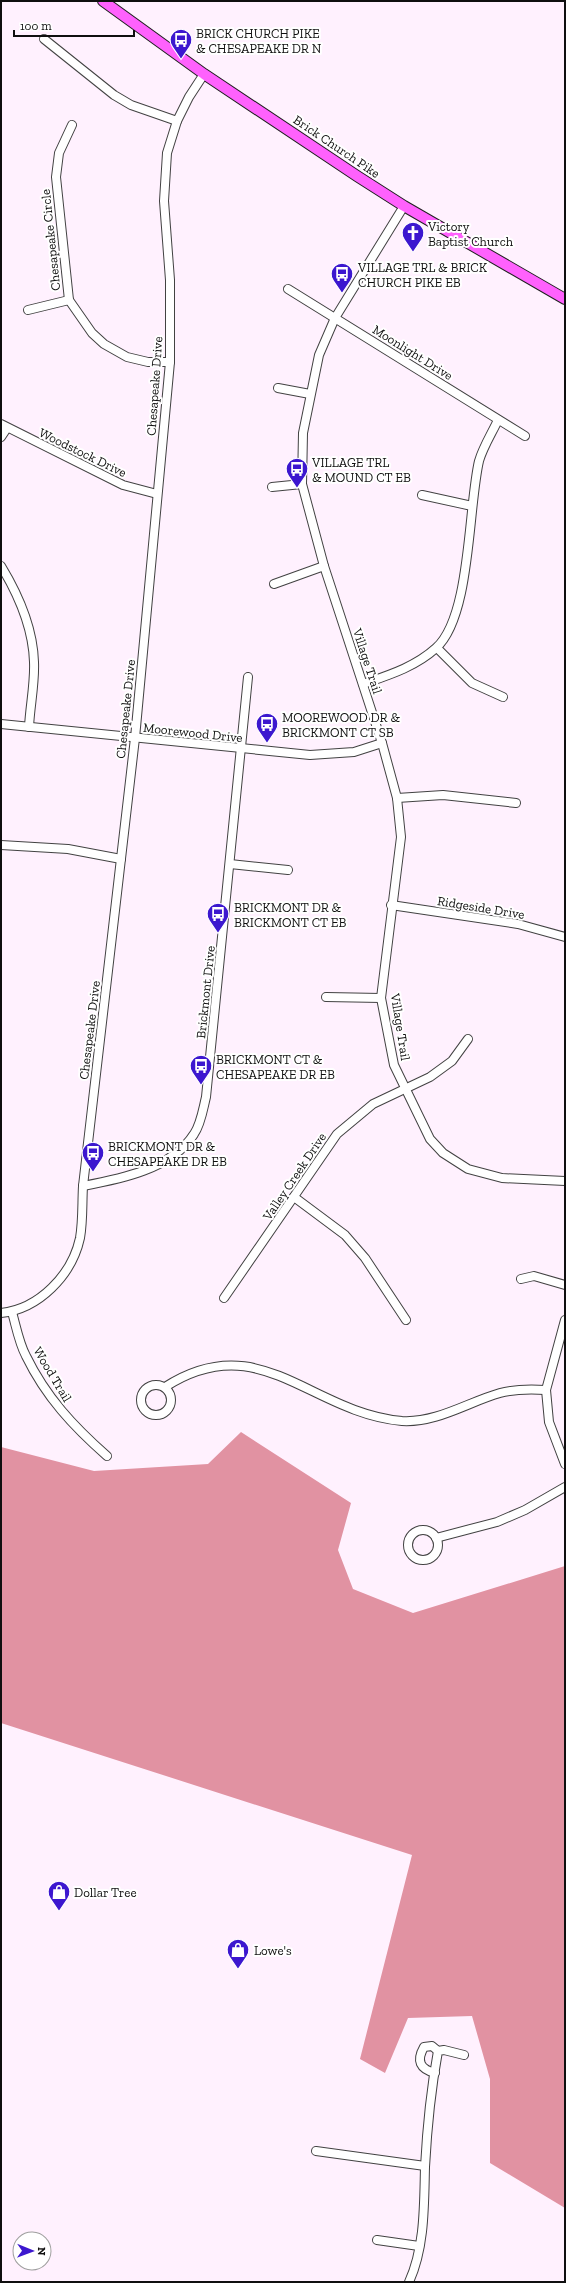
<svg xmlns="http://www.w3.org/2000/svg" width="566" height="2283" font-family="'Zilla Slab',serif">
	<style>
		.forest { fill: #e192a2 }
		.lines { fill: none; stroke-linecap: round; stroke-linejoin: round }
		.minor-casing { stroke: #424242; stroke-width: 10 }
		.major-casing { stroke: #202020; stroke-width: 12 }
		.minor { stroke: #fff; stroke-width: 8 }
		.major { stroke: #ff61fd; stroke-width: 10 }
		.labels { text-anchor: middle; stroke-width: 4; stroke-linejoin: round; paint-order: stroke }
		.poi-label { font-size: 13px; fill: #0f0f0f; stroke: #fff; text-anchor: start }
		.street-label { font-size: 13px; fill: #0f0f0f; stroke: #fff }
	</style>
	<rect width="100%" height="100%" fill="#fff1fe"/>
	<path class="forest" d="M 241,1432 L 351,1503 L 338,1550 L 353,1589 L 413,1613 L 565,1566 L 565,2208 L 490,2163 L 490,2079 L 472,2016 L 408,2018 L 385,2073 L 360,2059 L 412,1855 L 1,1723 L 1,1447 L 94,1471 L 208,1464 Z"/>
	<g class="lines">
		<g class="minor-casing">
			<g id="minor">
				<path d="M 44,39 L 114,95 L 131,105 L 177,121"/>
				<path d="M 72,125 L 59,153 L 56,177 L 69,300 L 92,333 L 104,344 L 127,357 L 148,362 L 170,362"/>
				<path d="M 404,206 L 335,318 L 319,355 L 303,433 L 302,484 L 324,566 L 382,743 L 397,798 L 401,837 L 381,998 L 394,1065 L 430,1139 L 443,1153 L 468,1169 L 502,1178 L 565,1181"/>
				<path d="M 288,289 L 525,436"/>
				<path d="M 28,310 L 69,300"/>
				<path d="M 278,388 L 310,394"/>
				<path d="M 1,424 L 123,485 L 157,494"/>
				<path d="M 1,437 L 7,428"/>
				<path d="M 272,487 L 302,484"/>
				<path d="M 422,495 L 472,506"/>
				<path d="M 1,566 C 18,594 33,628 34,662 C 35,683 30,706 29,727"/>
				<path d="M 274,584 L 324,566"/>
				<path d="M 437,648 L 472,683 L 503,697"/>
				<path d="M 363,684 C 389,675 415,667 436,648 C 471,617 468,508 479,461 C 483,447 492,433 498,420"/>
				<path d="M 1,724 L 310,755 L 354,752 L 382,743"/>
				<path d="M 397,798 L 443,795 L 516,803"/>
				<path d="M 1,845 L 68,849 L 121,859"/>
				<path d="M 230,864 L 288,870"/>
				<path d="M 391,905 L 518,924 L 565,937"/>
				<path d="M 326,997 L 381,998"/>
				<path d="M 83,1186 C 120,1179 172,1169 194,1134 C 201,1124 203,1109 206,1097 L 248,677"/>
				<path d="M 294,1197 L 345,1235 L 365,1258 L 406,1320"/>
				<path d="M 521,1279 L 534,1276 L 565,1285"/>
				<path d="M 224,1298 L 337,1134 L 373,1104 L 430,1077 L 452,1061 L 468,1039"/>
				<path d="M 12,1312 C 16,1326 19,1343 26,1356 C 46,1397 73,1426 107,1456"/>
				<path d="M 1,1313 C 39,1309 72,1275 80,1238 C 83,1221 82,1203 83,1186 L 135,738 L 170,362 L 170,280 L 164,201 L 167,153 L 177,121 L 189,97 L 204,74"/>
				<path d="M 565,1320 L 546,1390 L 549,1422 L 565,1464"/>
				<circle cx="156" cy="1400" r="15"/>
				<path d="M 165,1387 C 260,1326 310,1413 402,1421 C 437,1423 468,1402 500,1393 C 515,1389 531,1389 546,1390"/>
				<circle cx="423" cy="1545" r="15"/>
				<path d="M 436,1538 L 497,1522 L 525,1510 L 565,1487"/>
				<path d="M 435,2073 C 420,2069 416,2061 424,2047 L 432,2046 L 438,2051"/>
				<path d="M 316,2151 L 425,2166"/>
				<path d="M 377,2240 L 419,2246"/>
				<path d="M 409,2282 C 425,2247 424,2205 425,2167 C 427,2129 431,2089 438,2051 L 444,2050 L 464,2055"/>
			</g>
		</g>
		<g class="major-casing">
			<path id="major" d="M 103,1 L 204,74 L 357,176 L 404,206 L 565,299"/>
		</g>
		<use href="#minor" class="minor"/>
		<use href="#major" class="major"/>
	</g>
	<defs>
		<g id="bus-pin" transform="scale(1.15)"><path d="M0 17L-7.5 6A9.5 9.5 0 1 1 7.5 6Z" fill="#3c17cf" stroke="#fff"/><path d="M-5-6H5V4H4V6H2V4H-2V6H-4V4H-5ZM-3.5-4V0h7V-4ZM-3.5 1.2v1.5H-2V1.2ZM2 1.2v1.5H3.5V1.2Z" fill="#fff"/></g>
		<g id="church-pin" transform="scale(1.15)"><path d="M0 17L-7.5 6A9.5 9.5 0 1 1 7.5 6Z" fill="#3c17cf" stroke="#fff"/><path d="M-1.2-6h2.4v3.5h3.3v2.4h-3.3V6h-2.4V-.1h-3.3v-2.4h3.3Z" fill="#fff"/></g>
		<g id="shop-pin" transform="scale(1.15)"><path d="M0 17L-7.5 6A9.5 9.5 0 1 1 7.5 6Z" fill="#3c17cf" stroke="#fff"/><path d="M-5-2.5h2.3a2.7 3.5 0 0 1 5.4 0H5L5.5 6h-11ZM-1.5-2.5h3a1.5 2.3 0 0 0-3 0Z" fill="#fff"/></g>
	</defs>
	<g fill-rule="evenodd">
		<use href="#bus-pin" x="181" y="40"/>
		<use href="#church-pin" x="413" y="233"/>
		<use href="#bus-pin" x="342" y="274"/>
		<use href="#bus-pin" x="297" y="469"/>
		<use href="#bus-pin" x="267" y="724"/>
		<use href="#bus-pin" x="218" y="914"/>
		<use href="#bus-pin" x="201" y="1066"/>
		<use href="#bus-pin" x="93" y="1153"/>
		<use href="#shop-pin" x="59" y="1892"/>
		<use href="#shop-pin" x="238" y="1950"/>
	</g>
	<g class="labels">
		<g class="poi-label">
			<text x="196" y="38">BRICK CHURCH PIKE<tspan x="196" dy="15">&amp; CHESAPEAKE DR N</tspan></text>
			<text x="428" y="231">Victory<tspan x="428" dy="15">Baptist Church</tspan></text>
			<text x="358" y="272">VILLAGE TRL &amp; BRICK<tspan x="358" dy="15">CHURCH PIKE EB</tspan></text>
			<text x="312" y="467">VILLAGE TRL<tspan x="312" dy="15">&amp; MOUND CT EB</tspan></text>
			<text x="282" y="722">MOOREWOOD DR &amp;<tspan x="282" dy="15">BRICKMONT CT SB</tspan></text>
			<text x="234" y="912">BRICKMONT DR &amp;<tspan x="234" dy="15">BRICKMONT CT EB</tspan></text>
			<text x="216" y="1064">BRICKMONT CT &amp;<tspan x="216" dy="15">CHESAPEAKE DR EB</tspan></text>
			<text x="108" y="1151">BRICKMONT DR &amp;<tspan x="108" dy="15">CHESAPEAKE DR EB</tspan></text>
			<text x="74" y="1897">Dollar Tree</text>
			<text x="254" y="1955">Lowe's</text>
		</g>
		<g class="street-label">
			<text transform="translate(337 146) rotate(34)" y="5">Brick Church Pike</text>
			<text transform="translate(50 240) rotate(-96)" y="5">Chesapeake Circle</text>
			<text transform="translate(413 352) rotate(32)" y="5">Moonlight Drive</text>
			<text transform="translate(154 386) rotate(-86)" y="5">Chesapeake Drive</text>
			<text transform="translate(83 452) rotate(26)" y="5">Woodstock Drive</text>
			<text transform="translate(368 661) rotate(72)" y="5">Village Trail</text>
			<text transform="translate(125 709) rotate(-84)" y="5">Chesapeake Drive</text>
			<text transform="translate(193 732) rotate(6)" y="5">Moorewood Drive</text>
			<text transform="translate(481 907) rotate(9)" y="5">Ridgeside Drive</text>
			<text transform="translate(205 992) rotate(-84)" y="5">Brickmont Drive</text>
			<text transform="translate(401 1027) rotate(81)" y="5">Village Trail</text>
			<text transform="translate(89 1030) rotate(-83)" y="5">Chesapeake Drive</text>
			<text transform="translate(294 1176) rotate(-56)" y="5">Valley Creek Drive</text>
			<text transform="translate(53 1374) rotate(59)" y="5">Wood Trail</text>
		</g>
	</g>
	<rect width="566" height="2283" fill="none" stroke="#0f0f0f" stroke-width="4"/>
	<g transform="translate(32 2251) rotate(91)"><circle r="19" fill="#ffffff" stroke="#9f9f9f"/>
	<path d="M0-3L7 15L0 10L-7 15Z" fill="#3c17cf"/>
	<text y="-6" font-size="11" font-weight="bold" text-anchor="middle" fill="#0f0f0f">N</text>
	</g>
	<path d="M14 30v6h120v-6" fill="none" stroke="#0f0f0f" stroke-width="2"/>
	<text x="20" y="30" font-size="12" fill="#0f0f0f" stroke="#ffffff" stroke-width="3" paint-order="stroke">100 m</text>
</svg>
